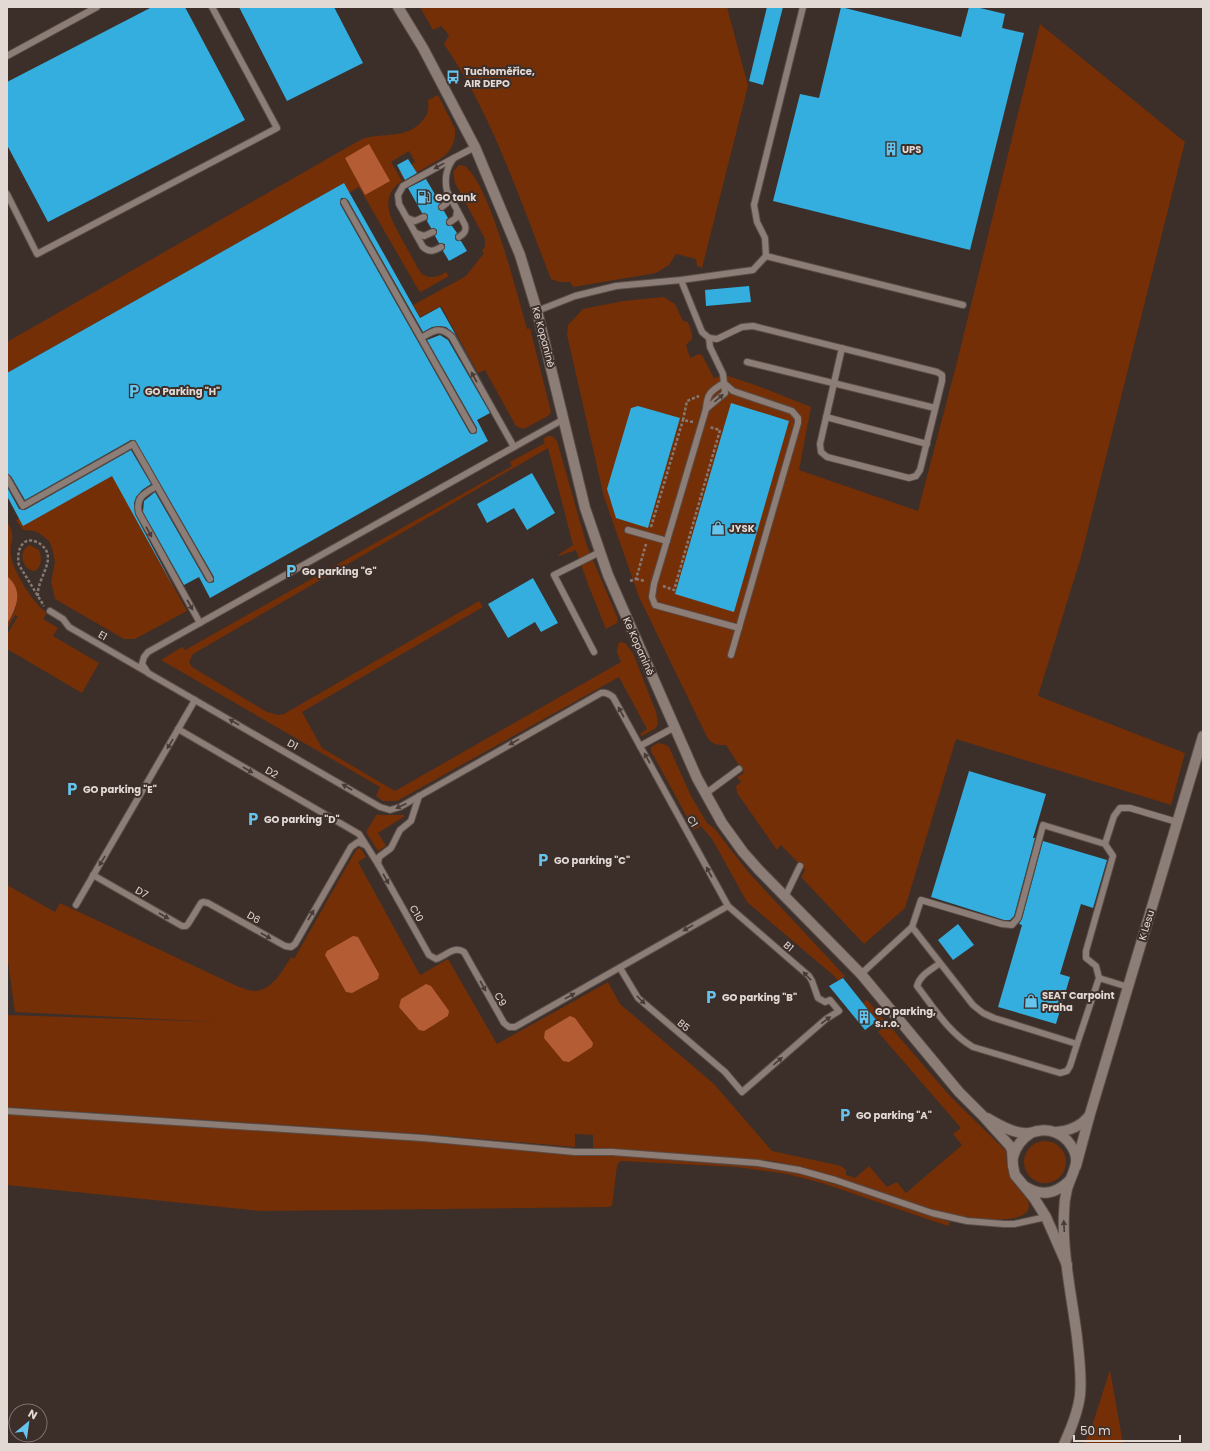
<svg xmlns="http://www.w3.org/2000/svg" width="1210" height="1451" font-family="Poppins,sans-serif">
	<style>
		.green { fill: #742f07 }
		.water { fill: #b45d35 }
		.building { fill: #33aede }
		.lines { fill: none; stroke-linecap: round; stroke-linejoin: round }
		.service-casing { stroke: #584d48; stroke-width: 8 }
		.tertiary-casing { stroke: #584d48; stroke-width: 12 }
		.path { stroke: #857974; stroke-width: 2.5; stroke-dasharray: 3 2; stroke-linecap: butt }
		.service { stroke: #8d7d77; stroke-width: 6 }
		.tertiary { stroke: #8d7d77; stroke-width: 10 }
		.oneway { fill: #483a35 }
		.labels { text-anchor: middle; stroke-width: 4; stroke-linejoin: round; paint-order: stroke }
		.poi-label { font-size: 10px; font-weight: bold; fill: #e2d9d5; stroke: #3c2e29; text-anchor: start }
		.street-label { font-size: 10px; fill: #e2d9d5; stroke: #3c2e29 }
	</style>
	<rect width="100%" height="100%" fill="#3c2e29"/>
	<g class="green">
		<path d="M 420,7 L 727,7 L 748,86 L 702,268 L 697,266 L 696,259 L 676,254 L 669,265 L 656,273 L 573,287 L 570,282 L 559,282 L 551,279 C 520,200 492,114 444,44 L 449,35 L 441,26 L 433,30 Z"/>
		<path d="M 1040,24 L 1185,142 L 1081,557 L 1038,696 L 1185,753 L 1171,805 L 956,739 L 905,908 L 864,944 L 801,877 L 805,870 L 781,845 L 777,850 L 737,793 L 736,786 L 741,782 L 737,777 L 744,773 L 726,745 C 717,745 713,745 707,737 L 639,597 L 604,497 L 567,335 L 568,325 L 583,309 L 623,301 L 664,297 L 675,304 L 683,321 L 688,322 L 692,334 L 692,339 L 686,345 L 690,358 L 699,354 L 702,355 L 714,378 L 725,375 L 758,386 L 811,407 L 799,470 L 918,511 L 957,362 Z"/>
		<path d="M 438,95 L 455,129 C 456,142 451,152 440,159 L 404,180 L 399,171 L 415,162 L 409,151 L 391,162 L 402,181 C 376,199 393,222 404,243 C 410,253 415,264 421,273 C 430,280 438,277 446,272 L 449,276 L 421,292 L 419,291 L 359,187 L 349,193 L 344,183 L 7,373 L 7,342 L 362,139 C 383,132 407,140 423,120 C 428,114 429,109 428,100 Z"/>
		<path d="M 459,165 L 465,166 C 476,176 481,189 487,202 C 504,243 515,286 527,329 L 530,328 L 551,412 L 548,416 L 524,429 L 516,426 L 485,370 L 478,373 L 441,306 L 420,317 L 413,305 L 466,276 L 484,253 L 482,251 L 485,246 L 485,239 L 455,183 L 453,172 Z"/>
		<path d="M 548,436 L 552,436 L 557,441 L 587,546 L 618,619 L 617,623 L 606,629 L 589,587 L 576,550 L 559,556 L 558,555 L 573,545 L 548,448 L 193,654 L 189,662 L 192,667 L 267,712 L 279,715 L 284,714 L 479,601 L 483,607 L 302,712 L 322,748 L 395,791 L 621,662 L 617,652 L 618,644 L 621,642 L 625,643 L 633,653 L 656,712 L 658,723 L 656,728 L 642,736 L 640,734 L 647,729 L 619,677 L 397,801 L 383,801 L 376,796 L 380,787 L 161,660 L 182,647 L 185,650 L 512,466 L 510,462 L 545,443 L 543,439 Z"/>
		<path d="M 134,463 L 119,488 L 187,611 L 135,639 L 124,639 L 55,599 L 51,582 L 55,562 L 52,548 L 49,541 L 39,533 L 34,531 L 23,530 L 16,520 Z"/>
		<path d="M 8,523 C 17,539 9,541 11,556 C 13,571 34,605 47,613 L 43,619 L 58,628 L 53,636 L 99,663 L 82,693 L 7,649 L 7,635 L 18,616 L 15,615 L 7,629 C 7,622 11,618 14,612 C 20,599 17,585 7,576 L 7,524 Z"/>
		<path d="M 30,545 L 39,550 C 42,558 42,566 35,571 C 22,571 17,550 30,545 Z"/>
		<path d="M 658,743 L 664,744 L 669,747 L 691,796 L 707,823 L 715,829 L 731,850 L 750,874 L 845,976 L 838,981 L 833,975 L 747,902 L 712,839 L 701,826 L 694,830 L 651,751 L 651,747 Z"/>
		<path d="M 377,814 L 379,815 L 403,815 L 405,816 L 378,833 L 386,846 L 378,851 L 366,832 Z"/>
		<path d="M 359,848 L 361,849 L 366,857 L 358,862 L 420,975 L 448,959 L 497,1044 L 608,982 L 620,1004 L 714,1084 L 772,1151 L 841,1166 L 846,1170 L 846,1175 L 855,1178 L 869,1166 L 887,1187 L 897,1182 L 906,1193 L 962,1145 L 953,1134 L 961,1128 L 878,1032 L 882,1028 L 863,1003 L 866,1000 L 868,1001 L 950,1096 L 1006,1151 L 1007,1169 L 1016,1186 L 1028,1200 L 1029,1205 L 1028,1211 L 1023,1215 L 1015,1218 L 1008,1219 L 990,1220 L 967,1217 L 946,1214 L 831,1175 L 773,1161 L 656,1152 L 593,1148 L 593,1135 L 575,1134 L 575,1147 L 423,1134 L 7,1107 L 7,1015 L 218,1022 L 15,1012 L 7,954 L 7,885 L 55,912 L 60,903 L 239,987 C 244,988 249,991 254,991 C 272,991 283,970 291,957 L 294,959 L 356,850 Z"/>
		<path d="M 7,1114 L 423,1141 L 580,1155 L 611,1155 L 761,1167 L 793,1171 L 823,1180 L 950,1222 L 948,1226 L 822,1183 L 787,1174 L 736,1167 L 622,1161 L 619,1162 L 617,1166 L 612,1206 L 608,1207 L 261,1211 L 7,1185 Z"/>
		<circle cx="1045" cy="1162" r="21"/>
		<path d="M 1110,1370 L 1123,1444 L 1084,1444 L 1090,1432 Z"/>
	</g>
	<g class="water">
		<path d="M 369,144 L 390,181 L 365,195 L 345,158 Z"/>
		<path d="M 7,576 C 24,591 17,607 7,624 Z"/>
		<path d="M 353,936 L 358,937 L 379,974 L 378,979 L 352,993 L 346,992 L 325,955 L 327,951 Z"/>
		<path d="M 426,984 L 431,986 L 449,1011 L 448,1016 L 424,1031 L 419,1030 L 399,1007 L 401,999 Z"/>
		<path d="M 570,1016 L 575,1018 L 593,1043 L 592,1047 L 569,1062 L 563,1061 L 544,1038 L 545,1031 Z"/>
	</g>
	<g class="building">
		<path d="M 152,7 L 185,7 L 245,120 L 48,222 L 7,145 L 7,82 Z"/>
		<path d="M 239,7 L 334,7 L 363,63 L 287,101 Z"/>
		<path d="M 767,7 L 783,7 L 763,85 L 749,81 Z"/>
		<path d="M 841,7 L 961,37 L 969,7 L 976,7 L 1005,14 L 1002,28 L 1024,33 L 970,250 L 773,201 L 800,94 L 819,98 Z"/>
		<path d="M 408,159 L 417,173 L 405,180 L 397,165 Z"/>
		<path d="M 426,179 L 440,203 L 438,206 L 438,209 L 441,211 L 444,211 L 448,218 L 446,220 L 446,224 L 448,226 L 452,226 L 457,233 L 455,235 L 455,239 L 457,241 L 461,241 L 467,251 L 449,261 L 443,251 L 445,247 L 445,244 L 439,243 L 435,236 L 437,233 L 437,230 L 434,228 L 431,228 L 427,221 L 428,218 L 428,215 L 425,213 L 422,213 L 408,188 Z"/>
		<path d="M 344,183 L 420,318 L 440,307 L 491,397 L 455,334 L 446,327 L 440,326 L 432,327 L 423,332 L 348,200 L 344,198 L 341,198 L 340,202 L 340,204 L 469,432 L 471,434 L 475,434 L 477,432 L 477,428 L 427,340 L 440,335 L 448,340 L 490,413 L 477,420 L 488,441 L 210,598 L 199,577 L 184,585 L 143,512 L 144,501 L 155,492 L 206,581 L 210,583 L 214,582 L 214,577 L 135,440 L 131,440 L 25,500 L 11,476 L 7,474 L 7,373 Z"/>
		<path d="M 749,286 L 751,302 L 706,306 L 705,290 Z"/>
		<path d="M 731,403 L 789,421 L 734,612 L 675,594 Z"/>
		<path d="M 638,406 L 680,418 L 648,528 L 616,518 L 607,489 L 631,408 Z"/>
		<path d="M 131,450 L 151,484 L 142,490 L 136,497 L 134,503 L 135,514 L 175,590 L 112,476 L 23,526 L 7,496 L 7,487 L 19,509 L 25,510 Z"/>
		<path d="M 532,473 L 555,513 L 527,530 L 514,508 L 487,523 L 477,504 Z"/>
		<path d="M 533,578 L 558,623 L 541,632 L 535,622 L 508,638 L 488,604 Z"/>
		<path d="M 969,771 L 1046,794 L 1036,828 L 1033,838 L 1035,838 L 1014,916 L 1010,920 L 1004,920 L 931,897 Z"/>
		<path d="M 1043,841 L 1107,860 L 1093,908 L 1081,904 L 1060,974 L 1070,977 L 1056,1024 L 998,1007 L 1022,925 L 1019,924 L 1022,919 Z"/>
		<path d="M 958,924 L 974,945 L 953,960 L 938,940 Z"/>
		<path d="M 843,978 L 877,1021 L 865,1030 L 829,986 Z"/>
	</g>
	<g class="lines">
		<g class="service-casing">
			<g id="service">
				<path d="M 7,56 L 97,7"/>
				<path d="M 454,158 L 475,147"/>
				<path d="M 7,194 L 37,254 L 277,128 L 212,7"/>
				<path d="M 344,202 L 473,430"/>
				<path d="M 442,207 L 447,203 L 449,196"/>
				<path d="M 407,218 L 415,221 L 424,217"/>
				<path d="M 450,222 L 456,218 L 457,211"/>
				<path d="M 416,233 L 424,236 L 433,232"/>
				<path d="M 441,247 C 434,251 430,253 423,247 L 399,204 L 398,195 L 403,186 L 454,158 C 446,168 444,178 447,191 L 465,225 C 467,231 464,234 459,237"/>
				<path d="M 766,256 L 963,305"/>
				<path d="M 681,280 L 702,332 L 709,338 L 717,339 L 742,327 L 753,326 L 937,372 L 942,375 L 942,381 L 920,470 L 916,476 L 909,478 L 827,457 L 821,452 L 820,444 L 842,348"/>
				<path d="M 537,311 L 575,296 L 616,286 L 681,280 L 753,270 L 766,256 L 765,238 L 757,222 L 754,205 L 803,7"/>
				<path d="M 421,338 C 433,331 440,325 452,337 L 514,447"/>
				<path d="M 747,362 L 935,408"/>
				<path d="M 724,383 L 733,391 L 792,411 L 798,418 L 798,423 L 731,655"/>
				<path d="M 724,383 C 711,391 707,393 706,409 L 654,584 L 652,597 L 655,605 L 739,628"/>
				<path d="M 706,409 L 725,393 L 723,374 L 710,347 L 709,338"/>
				<path d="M 826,417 L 927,444"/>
				<path d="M 564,419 L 148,652 L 144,657 L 142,664 L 148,673 L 380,807 L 390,810 L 400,807 L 601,693 C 606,692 609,694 613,697 L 728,906 L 809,976 L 812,981 L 818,998 L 825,1002 L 830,1000 L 839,1011 L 826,1019 L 742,1092 L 725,1072 L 638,998 L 620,968"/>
				<path d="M 7,478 L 23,506 L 133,444 L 210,579"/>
				<path d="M 157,486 C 145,493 135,497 139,513 L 200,623"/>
				<path d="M 628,530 L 667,541"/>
				<path d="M 50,611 L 63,619 L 69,627 L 145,671"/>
				<path d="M 594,652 L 554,575 L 600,552"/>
				<path d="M 178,729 L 359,834 L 378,864 L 429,955 L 436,959 C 446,956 454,945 464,952 L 504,1023 L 509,1027 L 515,1027 L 728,906"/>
				<path d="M 640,746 L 675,727"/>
				<path d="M 705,794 L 739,769"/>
				<path d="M 1105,844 L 1114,816 L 1120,808 L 1130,808 L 1177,822"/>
				<path d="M 378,864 L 379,857 L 391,848 L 400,830 L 411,821 L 419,796"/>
				<path d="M 93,875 L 182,926 L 186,926 L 188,924 L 201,903 L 203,902 L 208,903 L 285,946 L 291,947 L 295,944 L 351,847 L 358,842 L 365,845"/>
				<path d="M 785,897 L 800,866"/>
				<path d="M 76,905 L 195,700"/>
				<path d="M 912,927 L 973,1005 L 983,1013 L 994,1018 L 1077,1044 L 1070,1066 L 1067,1071 L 1060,1073 L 973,1047 C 949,1033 934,1008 917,986 C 920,975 931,970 940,963"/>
				<path d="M 861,974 L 912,927 L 921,900 L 1002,924 L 1012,925 L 1018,918 L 1043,825 L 1105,844 L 1113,856 L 1086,951 L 1086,958 L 1096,966 L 1099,978 L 1077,1044"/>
				<path d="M 1099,978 L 1128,987"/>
				<path d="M 7,1111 L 423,1138 L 575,1152 L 612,1152 L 758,1163 L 799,1170 L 835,1180 L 932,1213 L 967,1221 L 1004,1224 L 1014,1224 L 1046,1217"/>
			</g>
		</g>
		<g class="tertiary-casing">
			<g id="tertiary">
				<path d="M 398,7 L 423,48 L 475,147 L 520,255 L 537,311 L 585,508 L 608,575 L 697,778 L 722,823 L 743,852 L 758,869 L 861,974 L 959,1092 L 983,1116 L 1010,1146 L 1012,1150 L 1013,1166 L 1015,1175 L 1034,1198 L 1046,1217 L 1067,1265"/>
				<path d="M 987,1118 C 998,1124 1010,1132 1023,1133 C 1028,1134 1033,1132 1038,1131 C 1050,1128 1063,1134 1070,1144 C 1083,1161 1072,1172 1067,1189 C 1065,1197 1064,1205 1064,1213 C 1062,1254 1072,1297 1077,1337 C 1079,1356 1082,1376 1080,1395 C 1078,1412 1071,1429 1064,1444"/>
				<path d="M 1056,1132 C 1069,1131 1081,1126 1089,1116"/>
				<path d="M 1013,1157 C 1016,1146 1021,1139 1031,1133"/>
				<path d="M 1076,1166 L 1090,1114 L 1203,736"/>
				<path d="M 1026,1187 C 1042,1197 1057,1193 1069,1181"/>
			</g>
		</g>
		<g class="path">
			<path d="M 693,422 L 683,420 L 687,401 L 699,396"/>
			<path d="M 651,527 L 683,420"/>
			<path d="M 636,579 L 645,581"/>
			<path d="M 630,581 L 636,579 L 646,544"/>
			<path d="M 663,586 L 674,590 L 720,430 L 709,427"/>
			<path d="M 38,596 C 36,577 62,556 37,542 C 21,535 16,553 19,565 L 44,606"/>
		</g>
		<use href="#service" class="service"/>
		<use href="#tertiary" class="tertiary"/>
	</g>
	<defs><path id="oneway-solid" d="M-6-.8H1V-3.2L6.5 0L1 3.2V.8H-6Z"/></defs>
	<g class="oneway">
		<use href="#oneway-solid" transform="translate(439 166) rotate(151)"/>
		<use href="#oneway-solid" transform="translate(474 377) rotate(-119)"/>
		<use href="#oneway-solid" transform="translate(719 398) rotate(-40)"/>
		<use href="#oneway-solid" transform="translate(149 532) rotate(61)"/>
		<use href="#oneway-solid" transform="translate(190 605) rotate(61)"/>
		<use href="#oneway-solid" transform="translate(621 712) rotate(-119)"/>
		<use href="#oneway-solid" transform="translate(234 722) rotate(-150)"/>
		<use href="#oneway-solid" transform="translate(514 742) rotate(151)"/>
		<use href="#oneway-solid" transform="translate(170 744) rotate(121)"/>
		<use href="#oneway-solid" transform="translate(647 758) rotate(-119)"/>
		<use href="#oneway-solid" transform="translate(248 770) rotate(30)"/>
		<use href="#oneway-solid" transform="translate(347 787) rotate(-150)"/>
		<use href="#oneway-solid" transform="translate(401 806) rotate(155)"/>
		<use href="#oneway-solid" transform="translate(102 861) rotate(121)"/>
		<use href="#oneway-solid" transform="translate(709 872) rotate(-119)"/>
		<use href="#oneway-solid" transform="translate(386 879) rotate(61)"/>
		<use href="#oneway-solid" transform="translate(311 915) rotate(-60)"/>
		<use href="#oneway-solid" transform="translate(164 916) rotate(30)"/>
		<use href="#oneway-solid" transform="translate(688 928) rotate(151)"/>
		<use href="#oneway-solid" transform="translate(266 936) rotate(30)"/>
		<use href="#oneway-solid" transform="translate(807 976) rotate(-134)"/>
		<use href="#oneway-solid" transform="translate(483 986) rotate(61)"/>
		<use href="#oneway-solid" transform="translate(570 996) rotate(-29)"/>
		<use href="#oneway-solid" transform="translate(641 1000) rotate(45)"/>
		<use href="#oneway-solid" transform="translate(826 1020) rotate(-36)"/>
		<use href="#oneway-solid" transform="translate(778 1061) rotate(-40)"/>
		<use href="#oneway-solid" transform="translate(1064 1226) rotate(-93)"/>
	</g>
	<defs>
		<g id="bus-bare" transform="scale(1.08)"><path d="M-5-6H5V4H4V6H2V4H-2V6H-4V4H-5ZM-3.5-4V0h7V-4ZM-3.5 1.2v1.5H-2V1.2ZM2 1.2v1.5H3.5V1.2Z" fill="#65c5ef" stroke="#3c2e29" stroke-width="2.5" paint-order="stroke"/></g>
		<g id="building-bare" transform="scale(1.08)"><path d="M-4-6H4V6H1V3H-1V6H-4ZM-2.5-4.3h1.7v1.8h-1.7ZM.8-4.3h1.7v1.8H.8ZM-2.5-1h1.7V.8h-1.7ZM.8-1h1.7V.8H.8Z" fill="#65c5ef" stroke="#3c2e29" stroke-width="2.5" paint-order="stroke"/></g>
		<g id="fuel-bare" transform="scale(1.08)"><path d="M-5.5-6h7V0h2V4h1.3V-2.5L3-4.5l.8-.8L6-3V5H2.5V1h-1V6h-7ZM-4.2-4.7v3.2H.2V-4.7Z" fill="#65c5ef" stroke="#3c2e29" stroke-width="2.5" paint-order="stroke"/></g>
		<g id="parking-bare" transform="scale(1.08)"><path d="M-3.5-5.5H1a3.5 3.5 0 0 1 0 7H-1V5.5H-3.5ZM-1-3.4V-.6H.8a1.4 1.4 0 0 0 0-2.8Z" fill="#65c5ef" stroke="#3c2e29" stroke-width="2.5" paint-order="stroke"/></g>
		<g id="shop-bare" transform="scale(1.08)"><path d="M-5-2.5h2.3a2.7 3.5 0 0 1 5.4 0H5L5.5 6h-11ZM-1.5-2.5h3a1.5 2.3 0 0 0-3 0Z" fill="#65c5ef" stroke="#3c2e29" stroke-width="2.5" paint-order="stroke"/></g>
	</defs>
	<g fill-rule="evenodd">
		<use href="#bus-bare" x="453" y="77"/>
		<use href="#building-bare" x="891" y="149"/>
		<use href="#fuel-bare" x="424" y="197"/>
		<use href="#parking-bare" x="134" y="391"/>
		<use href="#shop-bare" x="718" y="528"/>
		<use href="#parking-bare" x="291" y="571"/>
		<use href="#parking-bare" x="72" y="789"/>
		<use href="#parking-bare" x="253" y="819"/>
		<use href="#parking-bare" x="543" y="860"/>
		<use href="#parking-bare" x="711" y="997"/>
		<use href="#shop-bare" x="1031" y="1001"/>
		<use href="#building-bare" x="864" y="1017"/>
		<use href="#parking-bare" x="845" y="1115"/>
	</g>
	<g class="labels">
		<g class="poi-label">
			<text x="464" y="75">Tuchoměřice,<tspan x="464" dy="12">AIR DEPO</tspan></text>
			<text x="902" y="153">UPS</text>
			<text x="435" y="201">GO tank</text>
			<text x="145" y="395">GO Parking "H"</text>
			<text x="729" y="532">JYSK</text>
			<text x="302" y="575">Go parking "G"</text>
			<text x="83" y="793">GO parking "E"</text>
			<text x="264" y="823">GO parking "D"</text>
			<text x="554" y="864">GO parking "C"</text>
			<text x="1042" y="999">SEAT Carpoint<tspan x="1042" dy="12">Praha</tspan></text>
			<text x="722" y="1001">GO parking "B"</text>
			<text x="875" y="1015">GO parking,<tspan x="875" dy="12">s.r.o.</tspan></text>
			<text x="856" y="1119">GO parking "A"</text>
		</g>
		<g class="street-label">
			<text transform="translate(544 337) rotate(75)" y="4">Ke Kopanině</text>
			<text transform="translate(103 635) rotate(30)" y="4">E1</text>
			<text transform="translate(639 646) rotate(66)" y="4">Ke Kopanině</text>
			<text transform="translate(293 744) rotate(30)" y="4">D1</text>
			<text transform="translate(272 772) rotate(30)" y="4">D2</text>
			<text transform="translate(693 821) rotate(61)" y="4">C1</text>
			<text transform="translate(142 892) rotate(30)" y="4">D7</text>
			<text transform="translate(417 913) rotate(61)" y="4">C10</text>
			<text transform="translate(254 917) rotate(30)" y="4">D6</text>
			<text transform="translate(1146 925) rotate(-73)" y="4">K Lesu</text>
			<text transform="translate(789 946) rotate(41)" y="4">B1</text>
			<text transform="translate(501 999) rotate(61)" y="4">C9</text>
			<text transform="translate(684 1025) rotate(40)" y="4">B5</text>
		</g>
	</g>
	<rect width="1210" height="1451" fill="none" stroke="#e2d9d5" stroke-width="16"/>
	<g transform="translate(28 1423) rotate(29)"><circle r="19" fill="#3c2e29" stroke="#7e726e"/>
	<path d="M0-3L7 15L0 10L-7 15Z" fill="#65c5ef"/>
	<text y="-6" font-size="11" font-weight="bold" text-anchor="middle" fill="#e2d9d5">N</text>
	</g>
	<path d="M1074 1435v6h106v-6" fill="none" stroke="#e2d9d5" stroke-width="2"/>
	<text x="1080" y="1435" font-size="12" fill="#e2d9d5" stroke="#3c2e29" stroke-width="3" paint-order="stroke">50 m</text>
</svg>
